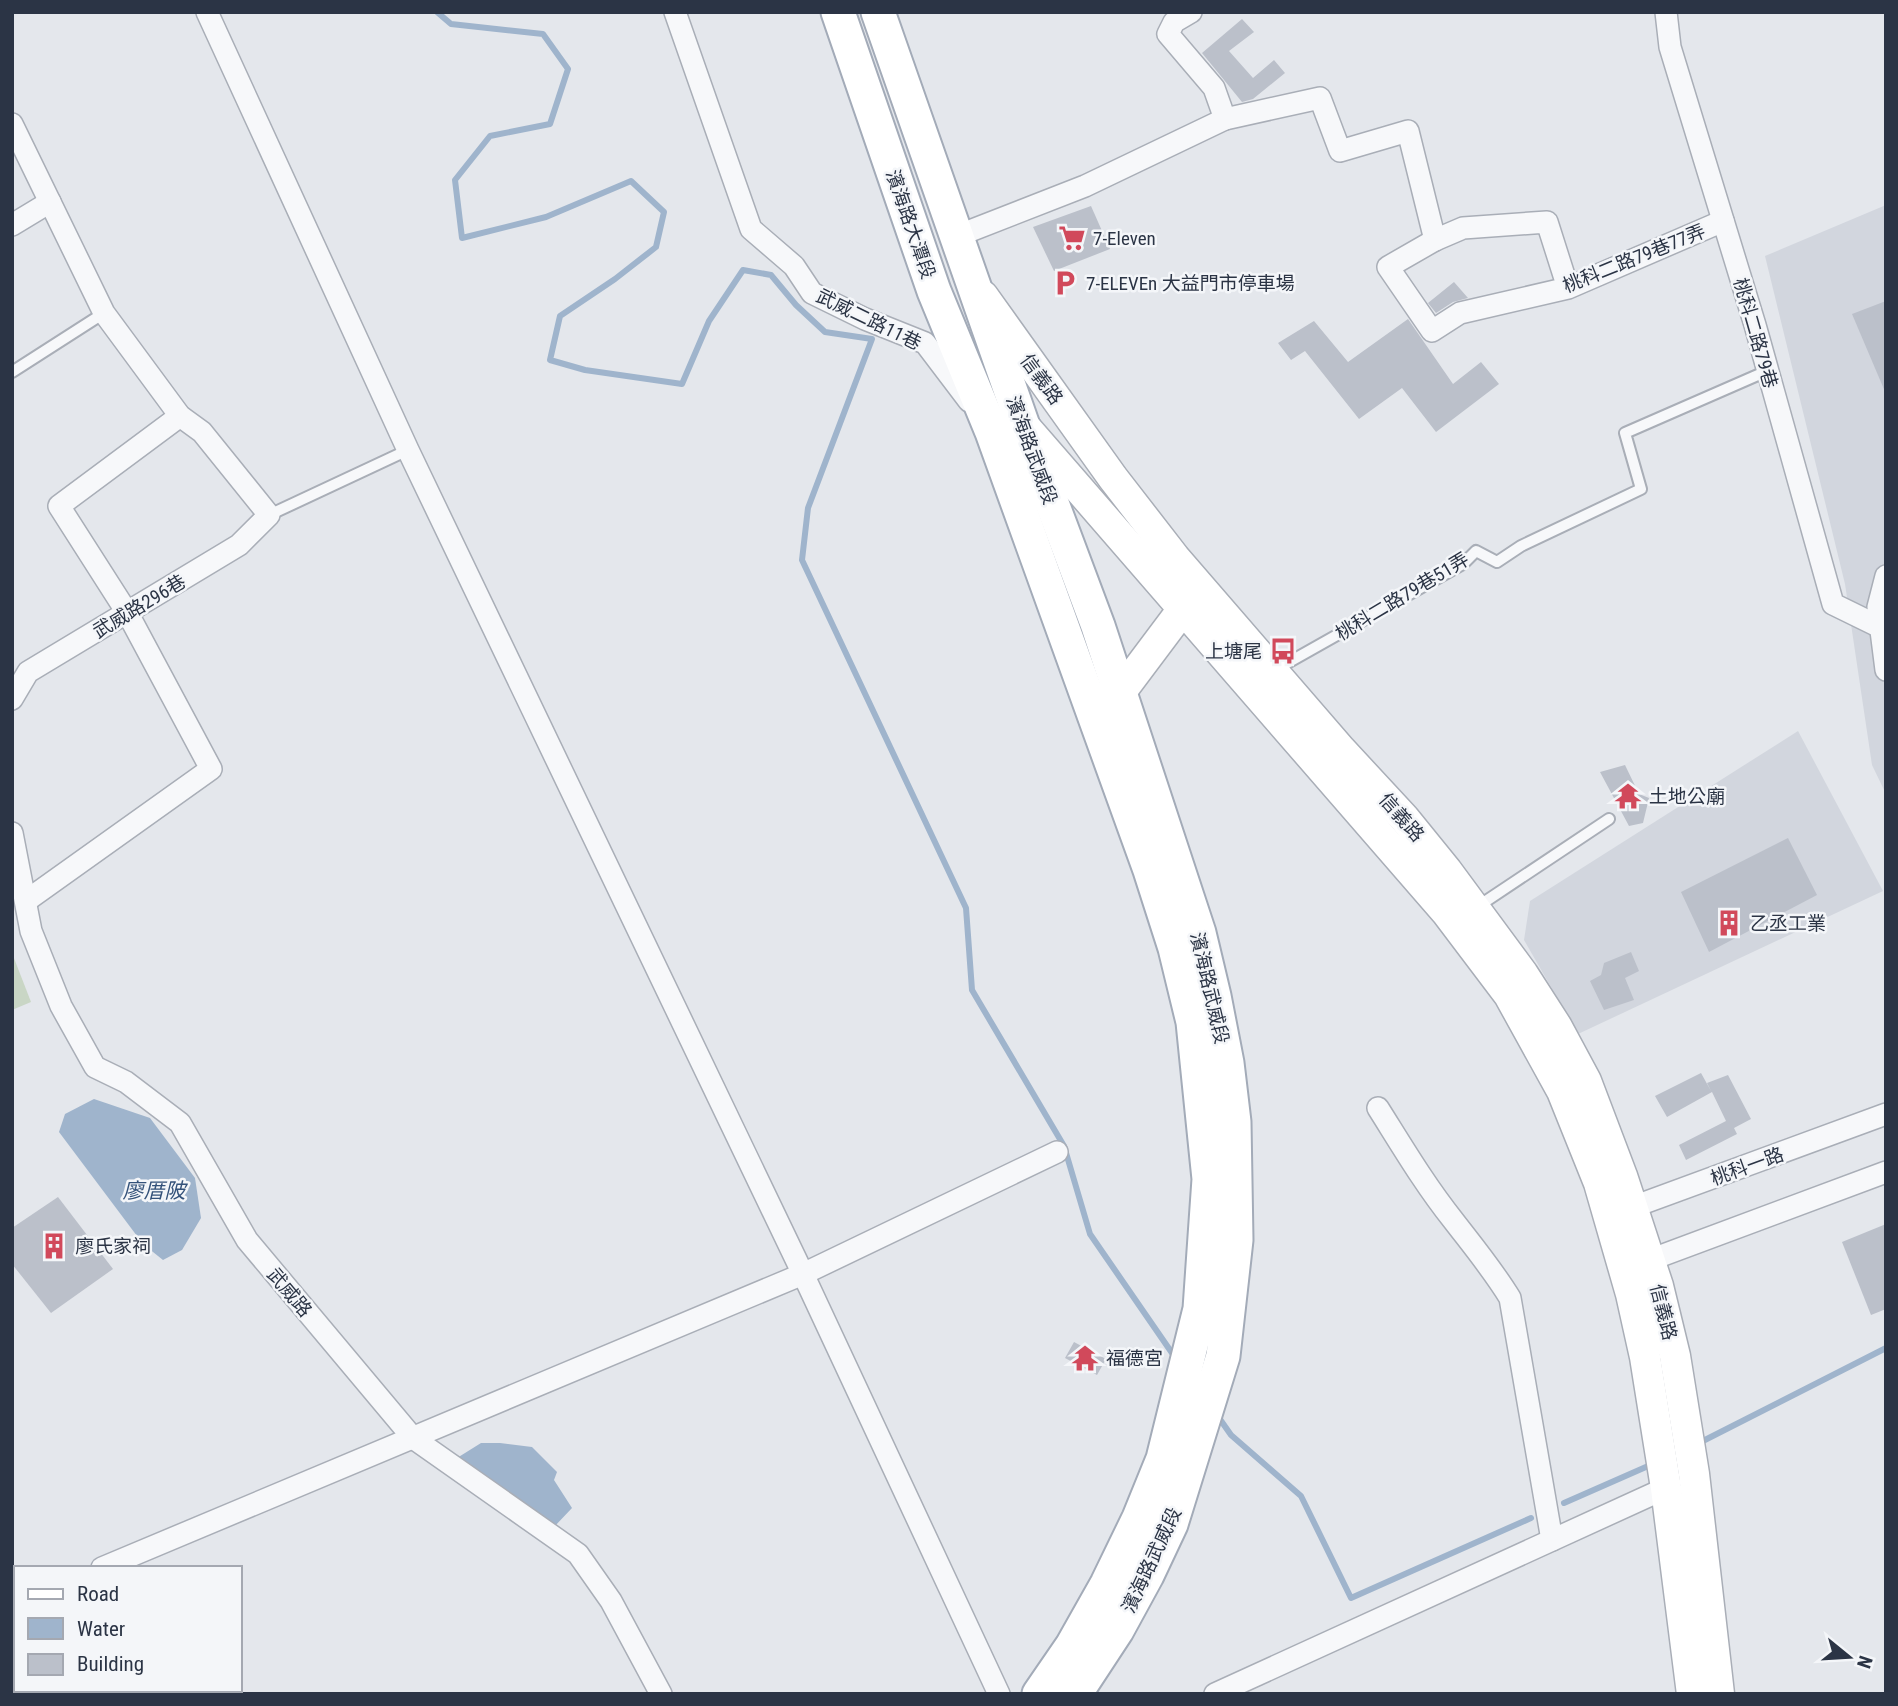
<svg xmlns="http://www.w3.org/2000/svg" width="1898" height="1706" font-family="'Roboto Condensed','Noto Sans TC',sans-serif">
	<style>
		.built { fill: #d2d6de }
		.green { fill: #c9d6c5 }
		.water { fill: #9fb4cc }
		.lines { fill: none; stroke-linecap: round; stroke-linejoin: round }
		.stream { stroke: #9fb4cc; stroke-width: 6 }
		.building { fill: #bbc0ca }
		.lane-casing { stroke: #a9aeb7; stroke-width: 14 }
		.street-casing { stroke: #a9aeb7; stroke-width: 24 }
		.secondary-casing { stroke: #a9aeb7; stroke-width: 33 }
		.primary-casing { stroke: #a3abb8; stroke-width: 37 }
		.lane { stroke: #f7f8fa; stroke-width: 10 }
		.street { stroke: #f7f8fa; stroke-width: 21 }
		.secondary { stroke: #fff; stroke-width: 30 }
		.primary { stroke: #fff; stroke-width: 33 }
		.labels { text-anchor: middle; stroke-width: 5; stroke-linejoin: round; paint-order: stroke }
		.street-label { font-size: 19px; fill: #2b3445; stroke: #f4f6f9 }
		.poi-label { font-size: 19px; fill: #2b3445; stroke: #f4f6f9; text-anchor: start }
		.water-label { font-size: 21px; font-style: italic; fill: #34527a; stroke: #f4f6f9 }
	</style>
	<rect width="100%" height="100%" fill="#e4e7ec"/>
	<g class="built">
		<path d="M 1886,205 L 1886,794 L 1872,765 L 1845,584 L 1765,256 Z"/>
		<path d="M 1798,731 L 1883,891 L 1578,1034 L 1524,940 L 1530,901 Z"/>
	</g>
	<path class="green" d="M 12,953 L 31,1002 L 12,1010 Z"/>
	<g class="water">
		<path d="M 94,1099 L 150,1118 L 195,1178 L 201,1218 L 182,1250 L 163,1260 L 143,1244 L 59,1132 L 65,1114 Z"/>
		<path d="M 481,1443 L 500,1443 L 532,1447 L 557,1472 L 554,1480 L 572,1508 L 554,1527 L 469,1464 L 457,1458 Z"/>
	</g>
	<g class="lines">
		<g class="stream">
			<path d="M 437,12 L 451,24 L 543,34 L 568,69 L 550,124 L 490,136 L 455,180 L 462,238 L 546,217 L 631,181 L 664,212 L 656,247 L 615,279 L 560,316 L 550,360 L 585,370 L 682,384 L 709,321 L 743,270 L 771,275 L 796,305 L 825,332 L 872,339 L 808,508 L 802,560 L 966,908 L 972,990 L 1064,1146 L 1090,1234 L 1172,1353"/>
			<path d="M 1217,1415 L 1231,1435 L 1301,1496 L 1351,1598 L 1531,1518"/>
			<path d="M 1697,1444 L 1886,1348"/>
			<path d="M 1564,1503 L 1655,1463"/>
		</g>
	</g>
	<g class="building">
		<path d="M 1242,19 L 1254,32 L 1229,51 L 1253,78 L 1274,60 L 1285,73 L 1253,99 L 1242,102 L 1202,53 Z"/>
		<path d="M 1091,206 L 1110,249 L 1054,271 L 1033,227 Z"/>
		<path d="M 1454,282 L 1468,298 L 1453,302 L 1436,313 L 1428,303 Z"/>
		<path d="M 1886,301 L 1886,394 L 1852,314 Z"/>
		<path d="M 1408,319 L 1453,384 L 1481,362 L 1499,384 L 1436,432 L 1402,388 L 1359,419 L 1305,351 L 1291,360 L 1278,343 L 1314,321 L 1348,362 Z"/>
		<path d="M 1625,765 L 1639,794 L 1649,798 L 1643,823 L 1629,826 L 1600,772 Z"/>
		<path d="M 1788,838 L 1817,895 L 1709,952 L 1681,892 Z"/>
		<path d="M 1631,952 L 1639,971 L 1625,978 L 1634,1000 L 1604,1010 L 1590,981 L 1601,975 L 1604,963 Z"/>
		<path d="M 1701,1073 L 1711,1091 L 1707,1083 L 1728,1075 L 1751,1119 L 1734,1128 L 1737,1134 L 1686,1160 L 1679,1145 L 1726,1121 L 1712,1092 L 1667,1117 L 1655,1096 Z"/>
		<path d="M 58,1197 L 113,1269 L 51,1313 L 12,1264 L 12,1228 Z"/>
		<path d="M 1886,1224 L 1886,1309 L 1871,1315 L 1842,1242 Z"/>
		<path d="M 1074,1342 L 1106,1359 L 1097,1375 L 1065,1358 Z"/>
	</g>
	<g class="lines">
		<g class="lane-casing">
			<g id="lane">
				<path d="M 12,372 L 104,313"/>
				<path d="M 269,515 L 408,450"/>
				<path d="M 1275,670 L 1463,564 L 1476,551 L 1497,562 L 1521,546 L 1641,489 L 1625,433 L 1767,371"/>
				<path d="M 1477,907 L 1609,819"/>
			</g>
		</g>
		<g class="street-casing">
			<g id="street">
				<path d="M 207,12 L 408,450 L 803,1274 L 999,1694"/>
				<path d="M 675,12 L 751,229 L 794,266 L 812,293 L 865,319 L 925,343 L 969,401"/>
				<path d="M 1191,12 L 1174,22 L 1168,34 L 1214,88 L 1225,119 L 1320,98 L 1340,151 L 1408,131 L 1435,240"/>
				<path d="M 1666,12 L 1670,47 L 1755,325 L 1833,604 L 1880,627"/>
				<path d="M 12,124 L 104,313 L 180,416 L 202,432 L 269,515 L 239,545 L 28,672 L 12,699"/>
				<path d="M 12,225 L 50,202"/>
				<path d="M 957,236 L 1085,186 L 1225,119"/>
				<path d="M 1568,288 L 1547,222 L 1463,228 L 1435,240 L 1388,267 L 1432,331 L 1460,313 L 1568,288 L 1723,221"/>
				<path d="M 1886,576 L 1878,607 L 1886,670"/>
				<path d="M 12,833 L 31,931 L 61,1006 L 95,1067 L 126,1082 L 180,1123 L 247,1240 L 413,1438 L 578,1554 L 611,1601 L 661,1694"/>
				<path d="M 26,901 L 211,769 L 128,614 L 59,506 L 180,416"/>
				<path d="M 1378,1108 C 1402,1146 1425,1185 1453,1220 C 1473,1246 1493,1270 1510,1298 L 1552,1540"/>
				<path d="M 1622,1211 L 1886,1114"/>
				<path d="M 1639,1264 L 1886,1172"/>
				<path d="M 102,1568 L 803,1274 L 1057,1152"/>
				<path d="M 12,1605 L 16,1604"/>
				<path d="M 1215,1694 L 1666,1488"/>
			</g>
		</g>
		<g class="secondary-casing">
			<g id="secondary">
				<path d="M 983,296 L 1113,478 L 1175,558 L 1341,750 L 1404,818 L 1447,871 L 1523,974 L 1557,1027 L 1586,1081 L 1622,1176 L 1658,1286 L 1675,1356 L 1694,1474 L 1719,1694"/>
				<path d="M 1027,429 L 1447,913 L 1509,995 L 1562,1091 L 1599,1183 L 1631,1294 L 1645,1357 L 1666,1488 L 1692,1694"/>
				<path d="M 1120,693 L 1183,609"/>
				<path d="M 12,1646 L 16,1647"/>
				<path d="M 136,1690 L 146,1694"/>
			</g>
		</g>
		<g class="primary-casing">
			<g id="primary">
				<path d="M 838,12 L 934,291 L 992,432 L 1150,870 L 1175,948 L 1193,1022 L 1209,1179 L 1200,1309 L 1163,1459 L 1139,1518 L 1107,1584 L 1072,1646 L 1039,1694"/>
				<path d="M 878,12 L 1022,423 L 1098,626 L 1199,933 L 1214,996 L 1227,1063 L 1234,1122 L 1236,1240 L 1223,1356 L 1171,1524 L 1147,1575 L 1117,1630 L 1075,1694"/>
			</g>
		</g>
		<use href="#lane" class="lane"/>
		<use href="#street" class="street"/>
		<use href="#secondary" class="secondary"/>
		<use href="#primary" class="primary"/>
	</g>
	<defs>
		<g id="supermarket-bare" transform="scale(2.1)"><path d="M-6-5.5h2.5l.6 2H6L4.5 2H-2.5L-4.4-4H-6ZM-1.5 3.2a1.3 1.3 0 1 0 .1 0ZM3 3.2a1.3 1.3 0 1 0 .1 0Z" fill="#d1495b" stroke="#f4f6f9" stroke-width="2.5" paint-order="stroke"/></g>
		<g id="parking-bare" transform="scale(2.1)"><path d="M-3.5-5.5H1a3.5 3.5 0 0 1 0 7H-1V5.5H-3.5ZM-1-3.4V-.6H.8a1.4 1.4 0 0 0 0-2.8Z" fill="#d1495b" stroke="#f4f6f9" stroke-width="2.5" paint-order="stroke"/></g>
		<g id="bus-bare" transform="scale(2.1)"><path d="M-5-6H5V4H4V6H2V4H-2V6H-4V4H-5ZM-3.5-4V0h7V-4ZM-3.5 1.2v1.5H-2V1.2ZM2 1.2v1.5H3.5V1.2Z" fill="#d1495b" stroke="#f4f6f9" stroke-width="2.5" paint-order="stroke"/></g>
		<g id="temple-bare" transform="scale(2.1)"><path d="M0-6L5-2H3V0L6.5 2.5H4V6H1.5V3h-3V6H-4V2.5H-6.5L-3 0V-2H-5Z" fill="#d1495b" stroke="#f4f6f9" stroke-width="2.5" paint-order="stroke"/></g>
		<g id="building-bare" transform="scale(2.1)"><path d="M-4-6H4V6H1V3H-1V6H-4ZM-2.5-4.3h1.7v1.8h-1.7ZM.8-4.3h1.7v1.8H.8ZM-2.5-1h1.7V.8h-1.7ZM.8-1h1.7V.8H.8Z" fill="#d1495b" stroke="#f4f6f9" stroke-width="2.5" paint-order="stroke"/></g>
	</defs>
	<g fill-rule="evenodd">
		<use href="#supermarket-bare" x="1072" y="238"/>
		<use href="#parking-bare" x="1065" y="283"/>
		<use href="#bus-bare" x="1283" y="651"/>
		<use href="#temple-bare" x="1628" y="796"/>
		<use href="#building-bare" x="1729" y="923"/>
		<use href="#building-bare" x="54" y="1246"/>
		<use href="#temple-bare" x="1085" y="1358"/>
	</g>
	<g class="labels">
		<g class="street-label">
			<text transform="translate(911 224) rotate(71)" y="7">濱海路大潭段</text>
			<text transform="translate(1634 258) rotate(-22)" y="7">桃科二路79巷77弄</text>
			<text transform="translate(869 319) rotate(26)" y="7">武威二路11巷</text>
			<text transform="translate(1756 333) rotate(74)" y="7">桃科二路79巷</text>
			<text transform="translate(1042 379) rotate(54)" y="7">信義路</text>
			<text transform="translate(1032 450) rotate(70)" y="7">濱海路武威段</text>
			<text transform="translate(1402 596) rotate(-31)" y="7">桃科二路79巷51弄</text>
			<text transform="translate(139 606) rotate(-31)" y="7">武威路296巷</text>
			<text transform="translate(1402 817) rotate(49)" y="7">信義路</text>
			<text transform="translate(1210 988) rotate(77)" y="7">濱海路武威段</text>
			<text transform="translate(1747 1166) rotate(-20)" y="7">桃科一路</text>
			<text transform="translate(290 1292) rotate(50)" y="7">武威路</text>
			<text transform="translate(1664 1312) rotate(76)" y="7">信義路</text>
			<text transform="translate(1151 1560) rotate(-65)" y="7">濱海路武威段</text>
		</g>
		<g class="poi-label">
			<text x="1093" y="245">7-Eleven</text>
			<text x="1086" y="290">7-ELEVEn 大益門市停車場</text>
			<text x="1262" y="658" text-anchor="end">上塘尾</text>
			<text x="1649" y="803">土地公廟</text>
			<text x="1750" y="930">乙丞工業</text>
			<text x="75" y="1253">廖氏家祠</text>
			<text x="1106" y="1365">福德宮</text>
		</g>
		<g class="water-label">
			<text x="154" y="1198">廖厝陂</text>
		</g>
	</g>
	<rect width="1898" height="1706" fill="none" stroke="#2b3445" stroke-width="28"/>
	<rect x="14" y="1566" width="228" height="126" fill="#f4f6f9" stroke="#a4a8b1" stroke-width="2"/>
	<rect x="28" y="1589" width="35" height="10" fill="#ffffff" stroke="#a4a8b1" stroke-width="2"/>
	<text x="77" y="1601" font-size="21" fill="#2b3445">Road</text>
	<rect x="28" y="1618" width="35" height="21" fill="#9fb4cc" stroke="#a4a8b1" stroke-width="2"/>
	<text x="77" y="1636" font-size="21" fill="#2b3445">Water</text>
	<rect x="28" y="1654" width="35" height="21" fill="#bbc0ca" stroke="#a4a8b1" stroke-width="2"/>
	<text x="77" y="1671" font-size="21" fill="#2b3445">Building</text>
	<g transform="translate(1849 1657) rotate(108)" stroke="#f4f6f9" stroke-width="5" paint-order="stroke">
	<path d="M0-5L12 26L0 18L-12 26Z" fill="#2b3445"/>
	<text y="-10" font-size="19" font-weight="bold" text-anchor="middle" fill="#2b3445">N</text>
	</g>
</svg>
